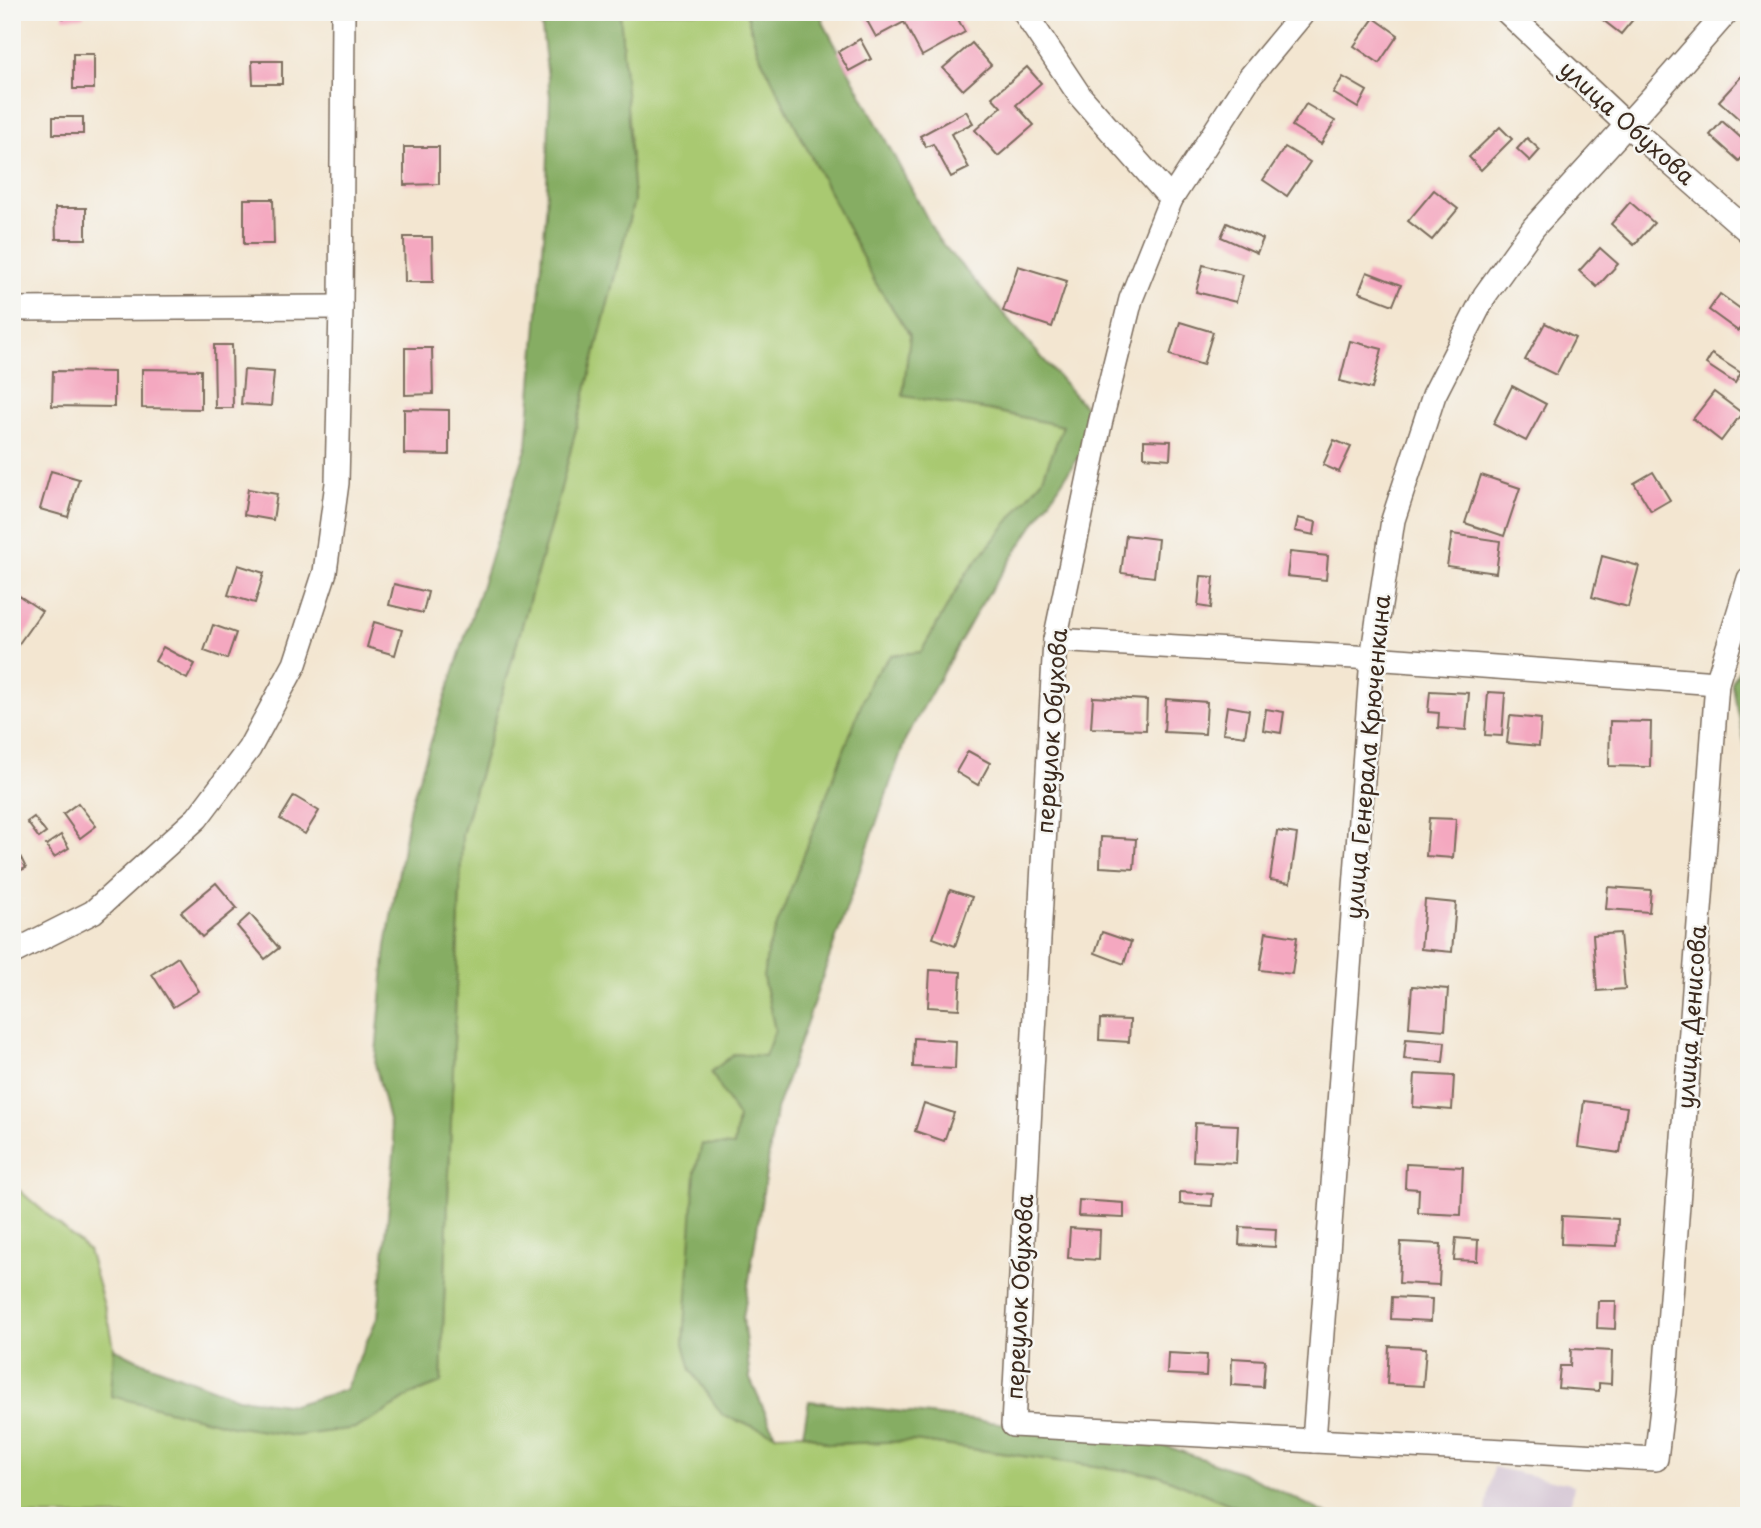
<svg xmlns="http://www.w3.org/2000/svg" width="1761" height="1528" font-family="'Playpen Sans',sans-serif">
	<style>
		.industrial { fill: #cfbdcf }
		.green { fill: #a9c971; stroke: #727a48; stroke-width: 2 }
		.forest { fill: #86ad63; stroke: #606c40; stroke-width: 2 }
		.building { fill: #f4a8c0 }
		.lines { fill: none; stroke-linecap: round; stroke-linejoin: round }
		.minor-casing { stroke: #7b6c5d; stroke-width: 26 }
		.minor { stroke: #fff; stroke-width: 23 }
		.labels { text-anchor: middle; stroke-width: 5; stroke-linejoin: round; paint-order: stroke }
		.street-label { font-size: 23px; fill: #3b2a1e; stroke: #f6f6f2 }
	</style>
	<rect width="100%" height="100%" fill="#f6f6f2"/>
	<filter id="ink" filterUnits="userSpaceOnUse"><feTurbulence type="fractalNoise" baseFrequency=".0143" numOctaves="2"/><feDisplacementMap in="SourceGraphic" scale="14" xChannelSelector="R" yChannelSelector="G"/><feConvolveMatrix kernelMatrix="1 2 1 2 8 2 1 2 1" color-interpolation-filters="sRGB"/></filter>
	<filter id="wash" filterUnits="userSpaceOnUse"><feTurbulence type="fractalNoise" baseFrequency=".00686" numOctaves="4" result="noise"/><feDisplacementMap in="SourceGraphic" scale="28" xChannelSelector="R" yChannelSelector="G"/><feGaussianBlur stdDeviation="1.57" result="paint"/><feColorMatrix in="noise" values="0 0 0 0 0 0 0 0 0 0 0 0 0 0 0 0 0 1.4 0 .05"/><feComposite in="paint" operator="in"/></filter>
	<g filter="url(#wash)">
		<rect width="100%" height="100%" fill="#f3e6d1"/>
		<path class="industrial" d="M 1493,1467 L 1574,1485 L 1569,1516 L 1485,1516 Z"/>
		<path class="green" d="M 620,12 L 746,12 L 758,52 L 875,282 L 910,335 L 903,395 L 989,410 L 1063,426 L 1042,480 L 966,574 L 921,652 L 891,655 L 763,977 L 775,1030 L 765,1057 L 734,1054 L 738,1118 L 734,1146 L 684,1343 L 775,1434 L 803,1433 L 829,1444 L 914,1441 L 1159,1475 L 1258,1516 L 12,1516 L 12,1184 L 88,1250 L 110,1326 L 114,1348 L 111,1396 L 384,1413 L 410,1395 L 441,1383 L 462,835 L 559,496 L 634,200 Z"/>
		<g class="forest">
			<path d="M 540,12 L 620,12 L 634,200 L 559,496 L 462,835 L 441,1383 L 410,1395 L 384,1413 L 356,1428 L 295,1436 L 232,1426 L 111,1396 L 114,1348 L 138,1360 L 238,1398 L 293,1405 L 345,1390 L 378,1316 L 395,1144 L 375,1064 L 386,946 L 410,806 L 527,446 L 546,212 L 550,96 Z"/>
			<path d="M 746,12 L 820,12 L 824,24 L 938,239 L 1100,424 L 979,608 L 906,738 L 776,1110 L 743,1318 L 750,1379 L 775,1434 L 723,1416 L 691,1370 L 684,1343 L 695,1172 L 702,1144 L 734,1146 L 738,1118 L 711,1072 L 734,1054 L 765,1056 L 775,1030 L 763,977 L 768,949 L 871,679 L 891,655 L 921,652 L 966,574 L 1042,480 L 1063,426 L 989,410 L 903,396 L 910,335 L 875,282 L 758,52 Z"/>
			<path d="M 1749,652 L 1749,764 L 1732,683 Z"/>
			<path d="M 809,1401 L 1152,1441 L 1242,1473 L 1331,1516 L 1258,1516 L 1159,1475 L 914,1441 L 829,1444 L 803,1433 Z"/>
		</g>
		<g id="blocks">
			<g class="building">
				<path d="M 63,12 L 84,12 L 84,17 L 63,18 Z"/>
				<path d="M 874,12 L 954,12 L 965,32 L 922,56 L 904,22 L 876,37 L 865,17 Z"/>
				<path d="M 1603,12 L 1631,12 L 1636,16 L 1621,34 L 1599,17 Z"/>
				<path d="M 1374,18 L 1398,35 L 1379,63 L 1354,46 Z"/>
				<path d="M 860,39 L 871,59 L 849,71 L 838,52 Z"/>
				<path d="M 972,43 L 991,65 L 963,90 L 943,68 Z"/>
				<rect x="73" y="54" width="21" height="35"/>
				<path d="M 252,61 L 282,61 L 282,84 L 253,84 Z"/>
				<path d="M 1027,67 L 1041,83 L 1016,105 L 1034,125 L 998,156 L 975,130 L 1001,107 L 992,97 Z"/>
				<path d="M 1749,68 L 1749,128 L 1719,101 Z"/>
				<path d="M 1343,77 L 1367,91 L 1358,108 L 1333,93 Z"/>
				<path d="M 1306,104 L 1335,121 L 1321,144 L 1292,126 Z"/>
				<path d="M 966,111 L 973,123 L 951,134 L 969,168 L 951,177 L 933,144 L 926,147 L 920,136 Z"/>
				<rect x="53" y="117" width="30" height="17"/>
				<path d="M 1722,121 L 1749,145 L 1749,150 L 1739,161 L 1710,135 Z"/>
				<path d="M 1500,127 L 1512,139 L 1481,170 L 1469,157 Z"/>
				<path d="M 1527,138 L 1540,150 L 1530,161 L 1517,149 Z"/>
				<path d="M 404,147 L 439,147 L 439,184 L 404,185 Z"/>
				<path d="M 1285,147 L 1310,162 L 1287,196 L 1263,180 Z"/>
				<path d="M 1434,190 L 1458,209 L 1432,240 L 1408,221 Z"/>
				<path d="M 244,199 L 273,199 L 274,244 L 244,244 Z"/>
				<path d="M 1630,202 L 1654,223 L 1634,245 L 1611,224 Z"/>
				<path d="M 55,208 L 86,208 L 86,239 L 56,239 Z"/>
				<path d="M 1227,223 L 1263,239 L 1257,253 L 1221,237 Z"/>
				<path d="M 404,237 L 432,237 L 433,282 L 405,282 Z"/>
				<path d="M 1600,248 L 1618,264 L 1597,287 L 1579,271 Z"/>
				<path d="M 1203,265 L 1243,275 L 1236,302 L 1196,292 Z"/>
				<path d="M 1018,266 L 1067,281 L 1052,327 L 1003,311 Z"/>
				<path d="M 1367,272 L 1401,285 L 1393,305 L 1359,292 Z"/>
				<path d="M 1720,294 L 1749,315 L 1738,331 L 1709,310 Z"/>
				<path d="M 1180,322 L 1213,332 L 1203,365 L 1170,355 Z"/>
				<path d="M 1545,323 L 1575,338 L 1556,375 L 1525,360 Z"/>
				<path d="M 1350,341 L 1382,349 L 1372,389 L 1340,381 Z"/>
				<path d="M 214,345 L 232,345 L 233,408 L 215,408 Z"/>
				<path d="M 405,348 L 432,348 L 433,394 L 405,395 Z"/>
				<path d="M 1712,354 L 1741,373 L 1735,383 L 1706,364 Z"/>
				<path d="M 142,369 L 201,370 L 201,409 L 142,408 Z"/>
				<path d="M 244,370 L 274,372 L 271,406 L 241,404 Z"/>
				<path d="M 53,371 L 114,372 L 114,407 L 52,406 Z"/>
				<path d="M 1512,386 L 1546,404 L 1526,441 L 1493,424 Z"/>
				<path d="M 1714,392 L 1742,413 L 1721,441 L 1693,419 Z"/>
				<path d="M 404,409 L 449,410 L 449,455 L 404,454 Z"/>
				<path d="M 1144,440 L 1171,441 L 1170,459 L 1144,457 Z"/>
				<path d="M 1334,440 L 1351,447 L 1339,472 L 1323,465 Z"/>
				<path d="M 51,471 L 79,479 L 68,517 L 40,509 Z"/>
				<path d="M 1653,472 L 1670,500 L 1651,511 L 1634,483 Z"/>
				<path d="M 1481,475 L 1520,488 L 1504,536 L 1465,523 Z"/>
				<path d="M 248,489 L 277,494 L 273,520 L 244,515 Z"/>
				<path d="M 1298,518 L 1316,522 L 1314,535 L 1295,531 Z"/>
				<path d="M 1452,534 L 1500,541 L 1496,573 L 1447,566 Z"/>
				<path d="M 1126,535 L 1158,539 L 1154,577 L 1121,573 Z"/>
				<path d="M 1290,552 L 1328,556 L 1326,580 L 1287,576 Z"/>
				<path d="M 1602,556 L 1639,566 L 1628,607 L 1592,597 Z"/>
				<path d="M 238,565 L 264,573 L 255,603 L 228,595 Z"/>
				<path d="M 1201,576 L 1214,577 L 1211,608 L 1198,606 Z"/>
				<path d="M 394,584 L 428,592 L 423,613 L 389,605 Z"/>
				<path d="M 12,591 L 42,611 L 18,645 L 12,641 Z"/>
				<path d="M 374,622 L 402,630 L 395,655 L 367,647 Z"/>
				<path d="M 213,625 L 236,633 L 227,659 L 204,651 Z"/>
				<path d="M 163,647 L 195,664 L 187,679 L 155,661 Z"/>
				<path d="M 1430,691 L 1469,693 L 1466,730 L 1438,728 L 1439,713 L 1428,712 Z"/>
				<path d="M 1488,692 L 1505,693 L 1502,736 L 1485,735 Z"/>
				<path d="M 1093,697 L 1147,700 L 1146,730 L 1091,728 Z"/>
				<path d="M 1166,699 L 1207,702 L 1205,734 L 1164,732 Z"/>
				<path d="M 1227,706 L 1249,710 L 1245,736 L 1223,733 Z"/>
				<path d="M 1266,709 L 1284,712 L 1281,733 L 1263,730 Z"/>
				<path d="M 1510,716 L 1541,719 L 1539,746 L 1507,743 Z"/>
				<path d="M 1610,721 L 1651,722 L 1650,767 L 1609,766 Z"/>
				<path d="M 968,751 L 990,763 L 978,785 L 956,772 Z"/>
				<path d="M 294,796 L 319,811 L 305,834 L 280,819 Z"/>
				<path d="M 78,803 L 96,826 L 80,838 L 63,814 Z"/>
				<path d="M 34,817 L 46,833 L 39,838 L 27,822 Z"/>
				<path d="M 1429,818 L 1456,819 L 1453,858 L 1426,856 Z"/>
				<path d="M 1277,831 L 1297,834 L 1290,883 L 1270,880 Z"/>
				<path d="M 61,835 L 69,848 L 54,857 L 46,845 Z"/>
				<path d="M 1101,837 L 1136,839 L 1134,869 L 1100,867 Z"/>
				<path d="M 12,840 L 26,868 L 12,874 Z"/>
				<path d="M 216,883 L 237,908 L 202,937 L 181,912 Z"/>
				<path d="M 1608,887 L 1651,890 L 1649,912 L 1606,909 Z"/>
				<path d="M 950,890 L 972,897 L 955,946 L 933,938 Z"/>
				<path d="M 1425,900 L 1456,903 L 1452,952 L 1421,949 Z"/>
				<path d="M 250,914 L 279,948 L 265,959 L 237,926 Z"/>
				<path d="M 1102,932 L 1131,942 L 1124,964 L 1095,953 Z"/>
				<path d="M 1266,932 L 1297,937 L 1292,974 L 1260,970 Z"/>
				<path d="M 1620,933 L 1625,989 L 1597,991 L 1593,935 Z"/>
				<path d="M 178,957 L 199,991 L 173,1007 L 152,974 Z"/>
				<path d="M 930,970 L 961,972 L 959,1009 L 928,1007 Z"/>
				<path d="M 1412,986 L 1448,989 L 1445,1030 L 1409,1027 Z"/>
				<path d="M 1100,1019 L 1130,1020 L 1129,1042 L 1099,1040 Z"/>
				<path d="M 914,1038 L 956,1041 L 955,1069 L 913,1067 Z"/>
				<path d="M 1406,1039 L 1445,1042 L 1443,1062 L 1404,1059 Z"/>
				<path d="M 1415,1074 L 1454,1076 L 1452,1110 L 1413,1107 Z"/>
				<path d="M 1584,1101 L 1627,1107 L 1620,1153 L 1578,1147 Z"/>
				<path d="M 924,1103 L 954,1113 L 944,1141 L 915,1131 Z"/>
				<path d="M 1195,1123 L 1238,1125 L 1236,1163 L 1193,1161 Z"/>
				<path d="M 1406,1164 L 1463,1167 L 1461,1215 L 1418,1213 L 1419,1189 L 1405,1188 Z"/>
				<path d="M 1180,1192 L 1213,1194 L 1212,1206 L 1180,1204 Z"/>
				<path d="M 1079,1200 L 1124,1203 L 1124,1218 L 1078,1216 Z"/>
				<path d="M 1562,1216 L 1618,1219 L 1617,1246 L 1561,1244 Z"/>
				<path d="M 1240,1227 L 1276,1229 L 1275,1247 L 1239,1245 Z"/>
				<path d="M 1070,1228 L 1100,1230 L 1099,1260 L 1068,1258 Z"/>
				<path d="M 1456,1238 L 1478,1240 L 1477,1261 L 1454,1260 Z"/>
				<path d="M 1401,1242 L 1441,1244 L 1439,1285 L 1399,1283 Z"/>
				<path d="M 1392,1297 L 1432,1299 L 1431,1321 L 1391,1319 Z"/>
				<path d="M 1598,1301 L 1616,1301 L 1615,1329 L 1597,1328 Z"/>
				<path d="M 1389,1346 L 1426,1348 L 1423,1386 L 1387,1384 Z"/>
				<path d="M 1571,1349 L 1612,1351 L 1611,1384 L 1599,1383 L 1599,1391 L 1558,1388 L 1560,1366 L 1570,1366 Z"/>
				<path d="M 1168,1353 L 1207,1355 L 1206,1376 L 1167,1374 Z"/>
				<path d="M 1232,1358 L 1265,1360 L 1263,1387 L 1231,1385 Z"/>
			</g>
		</g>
	</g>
	<g filter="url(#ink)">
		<use href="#blocks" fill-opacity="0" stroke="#7b6c5d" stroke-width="2"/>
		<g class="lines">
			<g class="minor-casing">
				<g id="minor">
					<path d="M 1024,12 L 1080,96 L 1171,199"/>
					<path d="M 1304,12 L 1250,77 L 1171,199 L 1131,299 L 1100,424 L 1055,640 L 1013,1425 L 1656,1459 L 1664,1391 L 1717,683 L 1749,579"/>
					<path d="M 1507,12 L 1627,125 L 1749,232"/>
					<path d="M 12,309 L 341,307"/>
					<path d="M 1055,640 L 1372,658 L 1717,683"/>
					<path d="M 12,953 L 93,912 L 197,818 L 249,749 L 295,664 L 325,572 L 337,483 L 341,307 L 343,12"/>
					<path d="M 1314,1441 L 1372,658 L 1393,520 L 1434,395 L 1485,295 L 1534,227 L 1655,94 L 1727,12"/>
				</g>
			</g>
			<use href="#minor" class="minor"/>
		</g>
	</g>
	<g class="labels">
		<g class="street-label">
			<text transform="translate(1627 123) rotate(42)" y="8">улица Обухова</text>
			<text transform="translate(1052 731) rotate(-86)" y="8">переулок Обухова</text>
			<text transform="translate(1368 757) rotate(-85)" y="8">улица Генерала Крюченкина</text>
			<text transform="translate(1692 1017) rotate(-86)" y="8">улица Денисова</text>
			<text transform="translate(1020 1297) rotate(-87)" y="8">переулок Обухова</text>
		</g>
	</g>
	<rect width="1761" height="1528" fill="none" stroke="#f6f6f2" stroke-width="42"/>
</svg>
